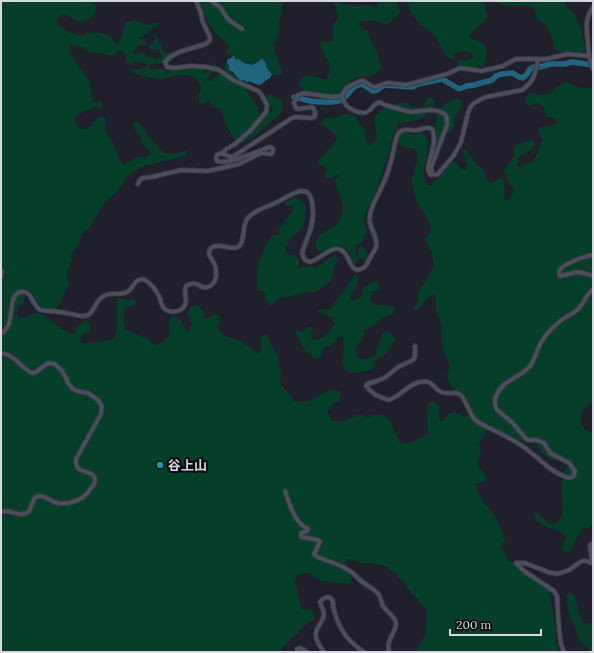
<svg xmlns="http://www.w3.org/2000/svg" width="594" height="653" font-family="Lora,'Noto Sans JP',serif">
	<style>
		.green { fill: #053f2a }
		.water { fill: #21647d }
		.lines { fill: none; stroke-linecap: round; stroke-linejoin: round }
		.river { stroke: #21647d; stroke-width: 5.5 }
		.minor-casing { stroke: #3b3b46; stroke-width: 5.5 }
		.minor { stroke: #4d4e5d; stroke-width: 3.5 }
		.culture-dot { fill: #0f9aa8; stroke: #0a0a10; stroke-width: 1.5 }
		.labels { text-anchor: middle; stroke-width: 4; stroke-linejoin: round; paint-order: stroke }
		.poi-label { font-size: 13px; font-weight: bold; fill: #d8d8e1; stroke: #0a0a10; text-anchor: start }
	</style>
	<rect width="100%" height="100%" fill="#20202d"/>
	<g class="green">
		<path d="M 1,1 L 95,1 L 96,10 L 93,16 L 84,22 L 77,21 L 69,16 L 63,15 L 58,17 L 56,22 C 62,28 72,35 81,35 C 83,35 86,34 87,33 C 95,32 102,33 109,35 L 117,45 L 119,44 L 125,25 L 128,22 L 134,20 L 144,24 L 149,25 L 157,22 L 158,24 L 157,26 L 151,29 L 147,34 L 140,37 L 139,39 L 140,40 L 144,39 L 145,41 L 146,44 L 138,45 L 137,48 L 133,52 L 135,54 L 145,53 L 148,57 L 157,59 L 161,58 L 162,56 L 159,49 L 153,50 L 150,49 C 149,44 152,43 155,40 L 154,34 L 155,33 L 158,39 L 161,44 L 161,47 L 163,52 L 166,54 L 172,51 L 173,52 C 170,57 166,57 163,63 L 150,64 L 150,68 L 151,70 L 153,71 L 155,69 L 164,69 L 167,74 L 168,74 L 169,71 L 173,69 L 174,66 C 180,62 184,66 190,66 C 192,66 195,64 197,64 L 203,66 L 205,68 L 203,71 L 204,73 L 209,71 L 212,65 L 214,63 L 217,65 L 216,68 L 207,78 L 210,81 L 212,80 L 221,73 L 226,72 L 224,68 L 226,63 L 227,63 L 229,65 L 229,71 C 234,72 236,76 240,78 C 244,81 245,80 248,84 L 246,89 L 246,91 C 252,98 258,106 260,115 L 264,117 L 269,112 L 271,112 L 273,110 L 266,99 L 266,97 L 267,95 L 270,94 L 274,96 L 281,101 L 283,109 L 280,114 L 256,135 L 242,144 C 230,140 225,120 220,109 L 212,107 L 210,101 L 208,99 L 204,104 L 200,103 L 198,95 C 201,92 202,88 200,84 C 193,71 177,75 166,78 C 161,78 165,79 160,79 C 157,78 154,78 151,78 C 145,77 139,74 133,73 L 132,71 L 133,69 L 145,68 L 147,66 L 147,64 L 135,61 L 130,65 L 127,63 C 125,56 127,53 119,50 L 114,55 L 111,56 L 105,54 L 88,52 L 81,47 L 75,45 L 70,44 C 66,54 83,72 89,80 C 94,87 88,97 95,103 L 98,101 L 102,102 L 102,106 L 100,109 L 97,107 C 89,110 78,111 75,120 L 78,128 C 95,132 90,121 101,116 L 105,118 L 105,131 L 111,139 L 119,159 L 122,164 L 124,165 C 135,160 132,155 145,158 L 151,155 L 151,153 L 141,142 L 141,137 L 134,127 L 133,125 L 135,122 L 138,122 L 155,144 L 165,153 C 168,153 171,154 174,154 C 178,154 182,151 186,151 L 186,156 L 146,165 L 133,172 L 127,177 L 119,189 L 101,208 L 90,227 L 82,234 C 80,245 77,247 71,255 L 72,259 L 67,273 L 67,278 L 69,284 L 58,307 L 56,309 L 42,308 L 40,306 L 30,290 L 26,290 L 23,304 L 17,308 L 17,316 L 18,319 C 21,318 24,318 27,317 C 32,315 34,312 39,313 C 48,316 65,334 72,334 C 73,334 74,334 75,333 L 77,328 L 85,320 L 88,321 L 90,325 L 90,330 L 89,332 C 84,333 82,334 80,339 L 82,343 C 88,343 112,342 115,337 C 118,333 117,308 116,302 L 119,299 L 123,298 L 128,301 L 132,299 L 135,300 L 136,303 L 134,305 L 125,308 C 123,315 123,321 125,328 C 128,331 132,333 136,335 C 145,338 147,335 152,344 L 158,345 L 165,341 L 170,334 L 169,321 L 171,317 L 176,316 C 182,319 182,327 188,331 C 194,323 191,321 187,314 C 189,307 192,305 198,305 C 202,309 203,314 206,319 L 216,314 L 220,317 L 220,322 L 217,327 L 223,335 L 241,341 L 257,353 L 261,352 L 261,337 L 264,335 L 267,335 L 269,341 L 279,358 L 278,363 L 281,370 L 280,380 L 282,387 L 289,394 L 295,402 C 300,401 306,402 311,400 C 322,397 328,385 341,393 C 340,396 340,398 339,400 C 335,405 330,404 327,412 L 331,420 C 341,425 350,418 359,415 L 369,417 L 375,415 L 383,415 L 390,421 L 400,442 L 407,444 L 425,436 L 428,434 L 427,407 L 429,403 L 432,401 C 443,405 437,413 440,421 L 443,421 C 446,415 452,410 460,414 C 462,415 463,416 465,417 L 468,415 L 467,409 L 449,382 L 447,375 C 454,361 445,359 442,346 C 441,339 442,331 441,324 C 441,320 437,317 436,313 C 435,308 436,302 436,297 L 434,295 L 430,296 L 418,309 L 416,311 L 414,309 L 417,303 L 419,292 L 434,266 L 432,253 L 425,239 L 431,231 L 431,225 L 421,208 L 416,201 L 412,181 L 412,178 L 417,162 L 417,153 L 414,148 C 407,148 403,148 398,142 L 401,134 C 408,131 409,134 416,134 C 418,134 421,133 423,134 C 434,137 422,167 424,176 C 424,179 426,182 427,185 L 431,186 C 434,181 439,178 443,173 C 447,169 449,163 455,161 L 461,168 L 464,170 L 467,167 L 467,164 L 463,154 L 464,150 L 467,151 L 478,166 L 484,169 C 485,175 485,180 491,183 L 501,178 C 507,184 504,193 504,201 L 510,198 L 514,190 L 508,182 L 504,170 L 514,156 L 514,148 L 516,145 L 531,140 L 535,144 L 531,150 L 521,155 L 518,159 L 519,162 L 517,166 L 520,168 L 525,164 L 531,163 L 534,160 L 538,152 L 542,140 L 538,129 L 543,127 L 555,125 L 557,122 L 552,117 L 547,117 L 543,106 L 538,103 L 531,105 L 526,104 L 525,99 L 529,93 L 544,95 L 551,93 L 564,82 L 568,83 L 579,88 L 591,88 L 593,87 L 593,402 C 583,408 580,413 581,425 L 589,432 L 593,432 L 593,521 L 592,524 L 589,528 L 584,528 L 580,531 L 573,546 L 569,552 L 564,552 L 562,548 L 566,537 C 564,535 562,534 560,532 C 550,526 537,527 534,513 L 537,511 C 542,518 546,522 553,525 C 556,523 559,521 561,518 C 565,511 560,492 562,483 C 562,480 563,476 564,473 C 565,469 567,468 568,464 C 562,461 558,461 552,459 C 545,457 540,450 536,444 L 523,442 L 490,426 C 486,432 483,437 479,442 L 481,452 L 477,465 C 480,469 490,475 484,481 C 482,483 477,483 475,484 L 482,500 L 495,516 L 502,531 L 505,540 L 501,547 L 508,560 L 534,574 L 548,583 L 555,625 L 556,642 L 559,652 L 416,652 L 416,650 L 426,635 L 427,610 L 415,597 L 408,590 L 405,583 L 395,573 L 383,565 L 371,563 L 359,563 L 352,559 L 347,560 L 344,563 L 352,578 L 351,584 L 322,581 L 315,578 L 309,573 L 303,573 L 297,575 L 295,581 L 301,609 L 311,610 L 315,612 L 315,615 L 313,619 L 303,627 L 278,652 L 1,652 Z"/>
		<path d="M 197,1 L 282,1 L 283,10 L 279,21 L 280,28 L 278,35 L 273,45 L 282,73 L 280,75 L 272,74 C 267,69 265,64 260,60 L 258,62 L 252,65 L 244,63 L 241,60 L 236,60 C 233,56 232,54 227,54 L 225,53 L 229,48 L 229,46 C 226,41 221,39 217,35 C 208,25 203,12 197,1 Z"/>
		<path d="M 332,1 L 344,1 L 341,2 L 342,5 L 349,5 L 360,6 L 367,5 L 377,8 L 379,1 L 396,1 L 399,8 L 400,12 C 396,17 391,24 385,24 C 384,24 379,22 378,22 C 371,20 366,20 359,23 L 360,27 L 363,30 L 367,30 L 370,40 L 377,52 L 381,67 C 375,79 366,74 356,78 C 348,81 344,87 340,94 C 332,96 311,94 304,90 C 302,89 300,87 299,86 C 299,68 317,78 326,80 C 336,63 324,59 320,44 L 322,41 L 328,42 L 333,40 C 332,32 331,25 338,19 L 336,7 Z"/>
		<path d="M 407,1 L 484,1 L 487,16 L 484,22 L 471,33 L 471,38 L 473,40 C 490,39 487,55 484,66 L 482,67 L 478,64 L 477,69 L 458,65 L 458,62 L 459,60 L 470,60 L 473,58 L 473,53 C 467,51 459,50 454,54 L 454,58 L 452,60 C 441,53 442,44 434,35 C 431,31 427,30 424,27 C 416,20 409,12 407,1 Z"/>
		<path d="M 495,1 L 563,1 C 566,6 571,10 575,15 C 577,17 586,45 585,48 C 585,51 584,51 582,53 L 560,52 L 555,50 C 553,42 552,35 548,28 C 546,24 541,22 538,19 C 534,14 536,10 530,5 C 520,6 504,8 495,1 Z"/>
		<path d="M 428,98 L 432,98 L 435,100 L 436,102 L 426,115 L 424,117 L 418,120 L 397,124 L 397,128 L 392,137 L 391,145 L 376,192 L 365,215 L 364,222 L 367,232 L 364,236 L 362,243 L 356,245 L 355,254 L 356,256 L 359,256 C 358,252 357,249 361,246 C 366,248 368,253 367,258 L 364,260 L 361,258 L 358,259 L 357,262 L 354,264 C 352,260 351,256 349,252 C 342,239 331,250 321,252 L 317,249 L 315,243 L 319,236 L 338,224 L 342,215 L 343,209 L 342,200 L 335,183 L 336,179 L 338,177 L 338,174 L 329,179 L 325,177 L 325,174 L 327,170 L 324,166 L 318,163 L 319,160 L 337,140 C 337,131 325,130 322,121 L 324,118 L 328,117 L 334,118 C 343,114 347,112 357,117 L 357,121 L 364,128 L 367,144 L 371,145 L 374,142 L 377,138 L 374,119 L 377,114 L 382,109 L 400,103 L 408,103 L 414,108 L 419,109 L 423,107 Z"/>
		<path d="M 455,99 L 459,99 L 461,101 C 463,107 460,110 455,114 C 454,124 456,133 443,134 L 437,149 L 435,147 C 437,135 433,119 441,108 C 444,104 450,102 455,99 Z"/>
		<path d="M 296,198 L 302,201 L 306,207 L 304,224 L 299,231 L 290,239 L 285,249 L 287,254 L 295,256 L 299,259 L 299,268 L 310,266 L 315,268 L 332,257 L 336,256 L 338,260 L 334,267 L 332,278 L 327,284 L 315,292 L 306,292 L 292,296 L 282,297 L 276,300 L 273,304 L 269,305 L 266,300 L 264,292 L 258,290 C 254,272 261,250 272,236 L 279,235 L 279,229 L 293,211 L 294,207 L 290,205 L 287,207 L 285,205 L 287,201 Z"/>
		<path d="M 357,275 L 358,279 L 356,288 L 351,294 L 351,300 C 356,300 359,299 363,295 L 362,291 L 363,288 L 374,282 L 376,282 L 380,287 L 380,289 L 377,291 L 373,291 L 370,298 L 373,304 C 380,306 387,304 394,307 L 395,309 L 392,314 C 380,317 381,320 373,326 C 370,328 367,329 364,330 L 364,338 L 355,348 L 357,356 L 363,360 L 371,358 L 376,355 L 376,351 L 383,333 L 389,331 L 395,339 C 394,342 386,353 383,356 C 381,358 377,359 375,361 L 373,369 C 364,372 356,374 347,371 L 343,364 L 344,344 L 343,336 L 342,336 C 337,337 338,339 335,342 C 332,345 328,346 324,348 L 321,356 L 319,358 L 315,358 L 306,352 L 296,333 L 297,330 L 303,332 L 308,327 L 311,327 L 313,332 L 311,337 L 313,340 C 324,338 329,333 334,324 L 332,317 C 328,315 322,315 318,311 L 319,309 L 330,310 L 335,302 L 345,290 L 354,276 Z"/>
		<path d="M 570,593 L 575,596 L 579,616 L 583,622 L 593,625 L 593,652 L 592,652 L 582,643 L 577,634 L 569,613 L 567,602 L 567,594 Z"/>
	</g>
	<path class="water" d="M 233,56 L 234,56 L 236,60 L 238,59 L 244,63 L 252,65 L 258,62 L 262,58 L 263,60 L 266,63 L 266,67 L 272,74 L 271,77 L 260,85 C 255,85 252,81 247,82 L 244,80 L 241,81 L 233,72 L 229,70 L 229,65 L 227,63 L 227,60 L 232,57 Z"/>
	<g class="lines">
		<path class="river" d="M 294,97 C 298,97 302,99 306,100 C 314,102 336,104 343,99 C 350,94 350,86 362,84 L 373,91 L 377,90 L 384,85 L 413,87 L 418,84 L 442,79 L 459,89 L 467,86 L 474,85 L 492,80 L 496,76 L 501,74 L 513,73 L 519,77 L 523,78 L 527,74 L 530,69 L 534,67 L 540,67 L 550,64 L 565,64 L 572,62 L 593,65"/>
		<g class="minor-casing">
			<g id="minor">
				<path d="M 196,1 L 201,13 L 202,20 L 209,35 L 210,38 L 210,40 L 206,44 L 179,52 L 170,57 L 165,62 L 167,67 L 175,68 L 191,66 L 207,67 L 219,70 L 233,80 L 247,86 L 258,91 L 261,94 L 267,105 L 266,112 L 250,131 L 235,144 L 225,150 L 223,154"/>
				<path d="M 211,1 L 220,7 L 228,19 L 242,29"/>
				<path d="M 593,7 C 584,20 587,29 588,44 C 589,53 589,62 593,69"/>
				<path d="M 431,175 L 432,171 L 431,168 L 447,125 L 447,118 L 445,114 L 438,111 L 430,110 L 410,112 L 385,105 L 379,102 C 373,104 372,110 367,112 C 362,115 349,109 346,105 C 344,103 343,99 342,96 L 345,90 L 348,87 L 360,81 L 364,81 L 373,87 L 375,87 L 384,84 L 388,83 L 407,85 L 447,74 L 460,68 L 482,71 L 503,66 L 516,59 L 546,59 L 568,54 L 589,56"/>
				<path d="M 138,184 L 139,181 L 143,178 L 152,177 L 181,170 L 208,171 L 239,164 L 261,153 L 271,154 C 274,151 274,148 270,147 C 258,151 228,165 217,161 L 216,158 L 217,155 L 221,153 L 231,157 L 234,156 L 292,118 L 295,117 L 312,118 L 314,117 L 315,115 L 315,111 L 312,107 L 298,109 L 296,108 L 294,103 L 298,95 L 304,93 L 330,97 L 342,96"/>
				<path d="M 593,255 C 586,256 558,265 559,273 C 559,274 560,275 560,276 L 577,272 L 583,273 L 593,276"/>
				<path d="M 1,270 L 2,272 L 1,277"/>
				<path d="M 1,334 C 16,325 7,299 18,293 C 30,286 32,304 39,309 C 42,311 45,311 48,311 C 60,311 70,314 82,316 C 92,317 93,307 99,300 C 109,289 117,297 127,292 C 134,288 133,280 143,279 C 150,282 157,291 160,298 C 161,301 161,304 163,307 C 168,314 181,313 185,305 C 188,299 183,293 186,286 C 199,278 200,292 210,286 C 218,282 217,269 214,263 C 212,260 210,257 209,254 C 209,251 210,250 211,248 C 220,242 230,251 238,247 C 245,244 242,226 247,219 C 249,217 251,214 254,213 C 259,209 267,207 273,204 C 280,201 294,192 301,191 C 303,191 305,191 307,192 C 312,196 313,206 313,212 C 314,225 307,238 303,250 L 302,254 L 305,260 L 310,262 L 313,261 C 319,258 328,251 334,249 C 351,245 348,278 363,268 C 367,266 368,261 370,258 C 372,254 375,251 376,247 C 379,236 367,228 370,215 C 372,204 379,194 383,184 C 387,177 389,169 391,161 C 393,155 395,139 398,134 C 403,127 410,131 417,130 C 423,129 426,126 432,129 C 438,142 429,157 428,170 L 430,174 L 436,175 L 438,174 L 454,155 L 461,142 L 468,113 L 470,108 L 473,104 L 481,99 L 486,97 L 522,90 C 535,81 535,73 538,60"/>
				<path d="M 415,346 L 415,355 L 414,359 L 411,361 L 398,367 L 386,377 L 377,381 L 367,384 L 366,386 C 371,393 381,398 389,400 C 401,396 408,384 420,382 C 433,379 432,388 441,392 C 446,394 452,393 457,393 L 462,396 L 474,419 L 478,422 C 492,430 508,436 522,446 C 537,455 548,471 566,477 C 569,478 571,478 574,476 L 575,471 L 569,463 L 550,453 L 544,443 L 537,440 L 528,440 L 525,438 L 513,423 L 497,410 C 494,405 494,401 496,396 C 504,378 521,378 530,366 C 536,358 537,348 542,341 C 547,333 555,325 563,319 C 568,315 574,314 578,309 C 584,303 586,295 593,289"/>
				<path d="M 1,353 C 16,355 20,368 32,373 L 36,372 L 48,363 L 55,364 L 62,371 L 66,378 L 68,383 L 73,389 L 77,391 L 88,393 L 98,400 L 102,406 L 101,414 L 76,459 C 74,477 95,468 95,480 C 95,483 93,486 91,488 C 86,497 79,501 69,503 C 65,503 61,504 57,503 C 51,502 46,496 40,496 C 31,496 33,508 28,512 C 22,517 14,512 7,511 C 5,511 3,512 1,512"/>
				<path d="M 285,491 C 290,505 294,522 308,529 L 307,531 L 301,533 L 301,537 L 318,540 L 320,542 L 314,554 C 319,560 338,563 345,568 C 351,571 355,575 359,579 C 365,585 374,588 379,595 C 381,598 381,603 383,606 C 386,611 395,616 396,623 C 397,632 386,637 389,652"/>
				<path d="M 516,563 L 524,571 L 554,591 L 557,596 L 559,629 L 561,644 L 564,652"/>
				<path d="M 517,563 L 525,563 L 548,572 L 557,574 L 569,570 L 582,561 L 587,561 L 591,563 L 592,562 L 590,546 L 591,544 L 593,544"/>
				<path d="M 298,652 L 297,649 L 300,648 L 302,649 L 307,652"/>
				<path d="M 324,652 C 318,644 312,635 319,626 C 321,622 324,618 324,614 C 324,610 321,606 320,602 C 322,599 326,596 330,598 C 334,600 333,603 333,607 C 335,614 338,623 342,630 C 347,639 355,646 364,652"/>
			</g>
		</g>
		<use href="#minor" class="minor"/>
	</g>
	<circle class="culture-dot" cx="160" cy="465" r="4"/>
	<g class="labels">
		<g class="poi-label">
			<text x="168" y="470">谷上山</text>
		</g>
	</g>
	<rect width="594" height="653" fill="none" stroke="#d8d8e1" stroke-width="4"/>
	<path d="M450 629v6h91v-6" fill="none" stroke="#d8d8e1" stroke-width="2"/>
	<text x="456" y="629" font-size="12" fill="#d8d8e1" stroke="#0a0a10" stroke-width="3" paint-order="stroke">200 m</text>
</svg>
